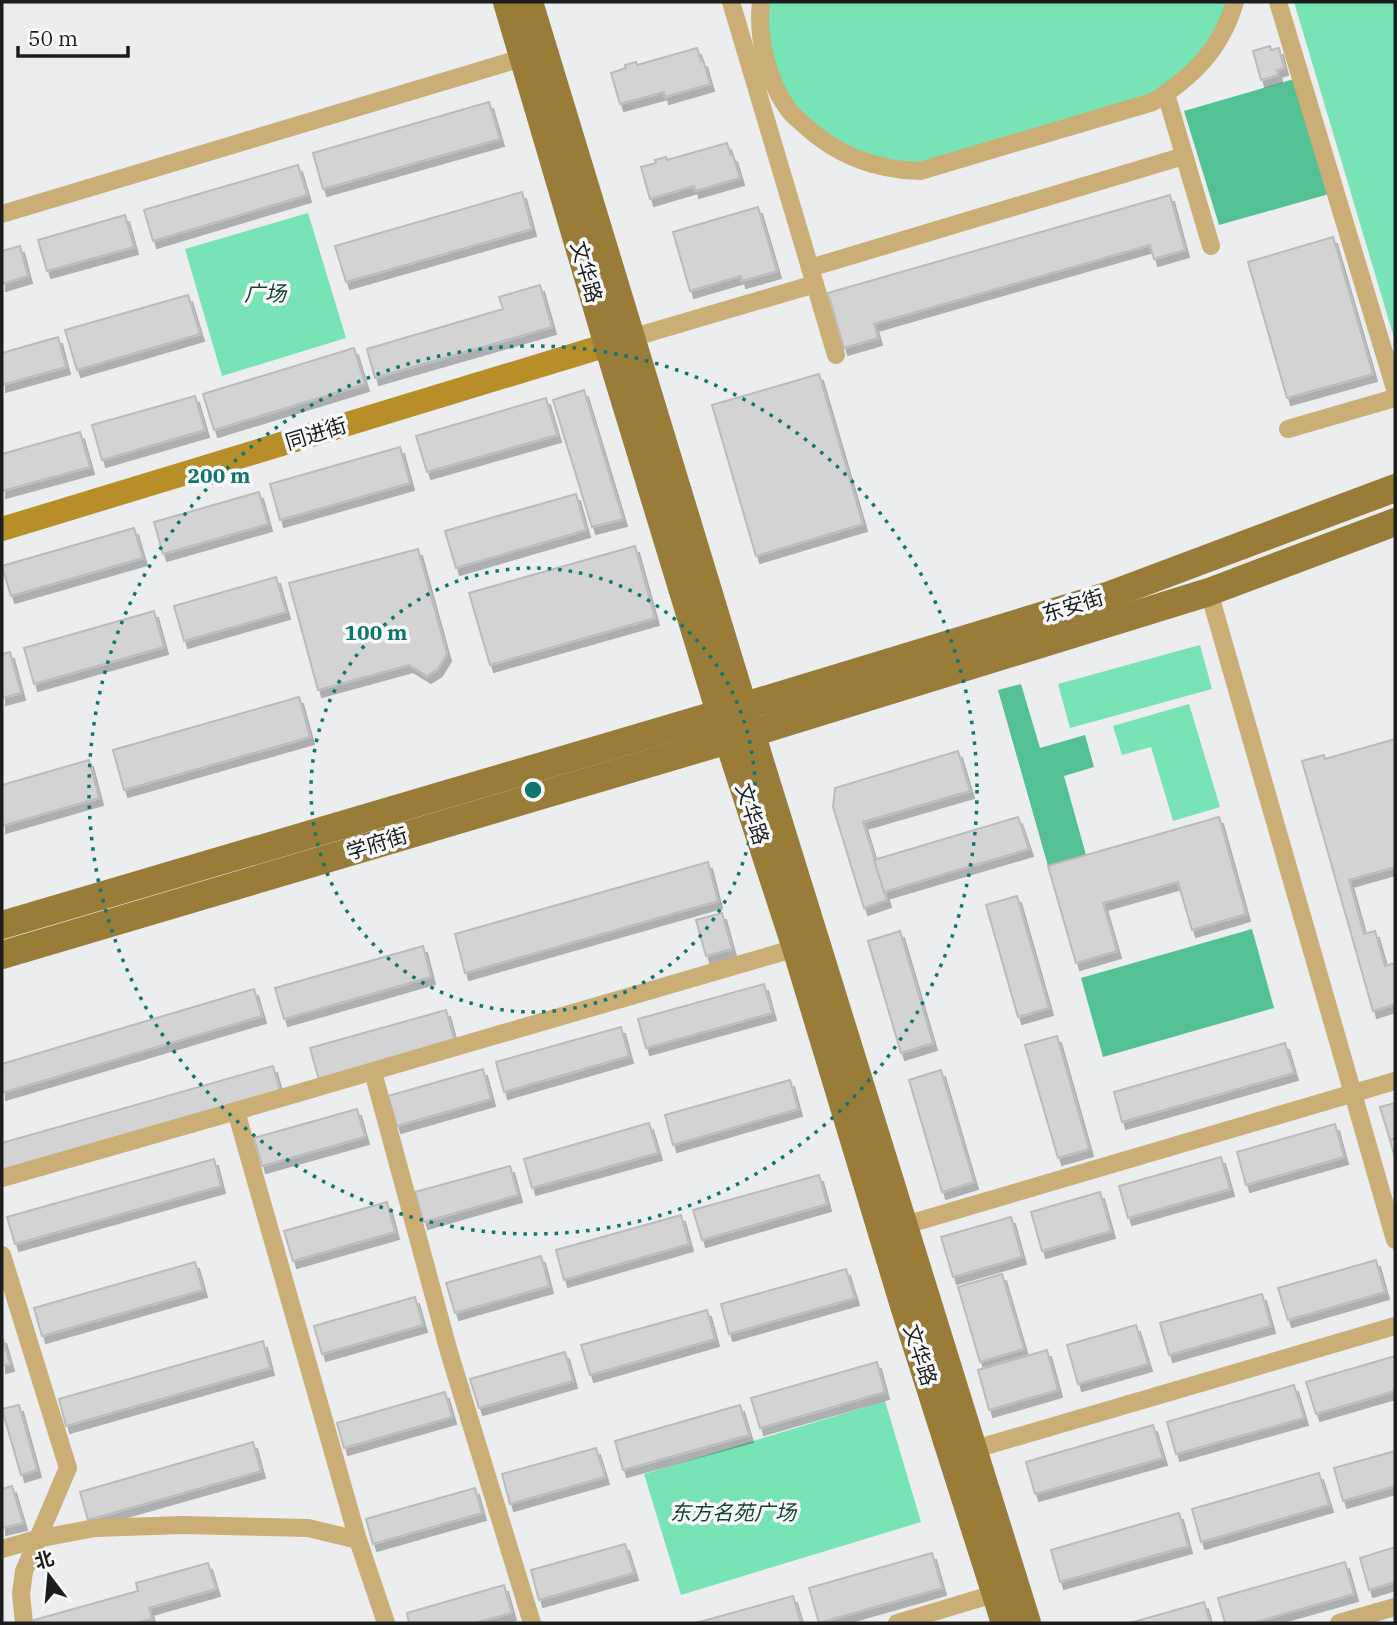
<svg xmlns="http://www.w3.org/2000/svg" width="1397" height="1625" font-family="'IBM Plex Serif','Noto Sans SC',serif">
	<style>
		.green { fill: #78e3b4 }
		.forest { fill: #53c193 }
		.building { fill: #d4d3d4; stroke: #bcbbbc; stroke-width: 2; filter: url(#shadow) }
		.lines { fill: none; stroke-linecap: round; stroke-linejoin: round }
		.street { stroke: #caae75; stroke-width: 18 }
		.secondary { stroke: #b88e28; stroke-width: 24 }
		.primary { stroke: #9a7c39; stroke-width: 28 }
		.ring { fill: none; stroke: #0f766e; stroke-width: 3.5; stroke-dasharray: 3.5 7 }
		.labels { text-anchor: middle; stroke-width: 7; stroke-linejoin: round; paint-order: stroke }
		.street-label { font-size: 21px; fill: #1c1d1d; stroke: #f9fafc }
		.park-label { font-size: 21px; font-style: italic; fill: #13422f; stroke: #f9fafc }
		.centre { fill: #0f766e; stroke: #f9fafc; stroke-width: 3.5 }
		.ring-label { font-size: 21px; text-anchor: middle; font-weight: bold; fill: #0f766e; stroke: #f9fafc; stroke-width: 7; stroke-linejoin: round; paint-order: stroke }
	</style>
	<defs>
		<filter id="shadow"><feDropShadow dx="4" dy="7" stdDeviation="0" flood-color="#0004"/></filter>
	</defs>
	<rect width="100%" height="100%" fill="#ebedef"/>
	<g class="green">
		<path d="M 761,2 L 1235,2 L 1180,85 L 920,171 L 852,157 L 777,89 Z"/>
		<path d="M 1294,2 L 1395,2 L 1395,341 Z"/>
		<path d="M 308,213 L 346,338 L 222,376 L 185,249 Z"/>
		<path d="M 1200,645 L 1212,689 L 1070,728 L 1058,684 Z"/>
		<path d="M 1189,704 L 1220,807 L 1173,821 L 1151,747 L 1122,755 L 1113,726 Z"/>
		<path d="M 885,1401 L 921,1522 L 681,1595 L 644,1474 Z"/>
	</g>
	<g class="forest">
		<path d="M 1294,79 L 1329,194 L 1219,225 L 1184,111 Z"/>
		<path d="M 1021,684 L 1040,748 L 1085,735 L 1094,767 L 1064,776 L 1086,855 L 1048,866 L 998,690 Z"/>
		<path d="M 1252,929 L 1274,1008 L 1103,1057 L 1081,978 Z"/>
	</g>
	<g class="building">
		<path d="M 1270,46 L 1271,50 L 1279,48 L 1284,68 L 1277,70 L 1278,75 L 1261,80 L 1253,51 Z"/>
		<path d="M 697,48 L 701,61 L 703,60 L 710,84 L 665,97 L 664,92 L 620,104 L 611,73 L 626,68 L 625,65 L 636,62 L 637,65 Z"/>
		<path d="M 489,102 L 500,139 L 323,189 L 313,153 Z"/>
		<path d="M 727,143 L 731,155 L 733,155 L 740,178 L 695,191 L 694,186 L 650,199 L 641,167 L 656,163 L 655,160 L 666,157 L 667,160 Z"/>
		<path d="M 298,165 L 307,195 L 153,241 L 144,210 Z"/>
		<path d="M 522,192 L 532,229 L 346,282 L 335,246 Z"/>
		<path d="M 1170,195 L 1185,250 L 1154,259 L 1150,245 L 874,324 L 878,338 L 844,348 L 828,293 Z"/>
		<path d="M 758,207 L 777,271 L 742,281 L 741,276 L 690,291 L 673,232 Z"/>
		<path d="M 125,215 L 134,247 L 47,271 L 38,240 Z"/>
		<path d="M 1333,237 L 1373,374 L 1287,398 L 1248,262 Z"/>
		<path d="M 20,246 L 28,276 L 2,284 L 2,251 Z"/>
		<path d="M 540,285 L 552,327 L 375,378 L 367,349 L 503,309 L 499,297 Z"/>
		<path d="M 188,295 L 200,334 L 77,370 L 65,330 Z"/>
		<path d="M 58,337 L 66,367 L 2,385 L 2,353 Z"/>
		<path d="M 354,348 L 365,384 L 214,430 L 203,394 Z"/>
		<path d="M 819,374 L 863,524 L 756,556 L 712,405 Z"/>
		<path d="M 584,390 L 623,519 L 592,527 L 553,400 Z"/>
		<path d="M 195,396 L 205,430 L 102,460 L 92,425 Z"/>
		<path d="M 546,398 L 557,435 L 427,472 L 416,436 Z"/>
		<path d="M 80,432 L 90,467 L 2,491 L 2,454 Z"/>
		<path d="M 400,447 L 410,483 L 280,520 L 270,484 Z"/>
		<path d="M 259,492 L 268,524 L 163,554 L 154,522 Z"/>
		<path d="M 576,494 L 586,530 L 456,568 L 445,531 Z"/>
		<path d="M 134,528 L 143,558 L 11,596 L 2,566 Z"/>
		<path d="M 635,546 L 655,618 L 490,665 L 469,593 Z"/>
		<path d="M 418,549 L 447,654 L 438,669 L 427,676 L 409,665 L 318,690 L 289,583 Z"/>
		<path d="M 276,577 L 286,612 L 184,641 L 174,606 Z"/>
		<path d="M 154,611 L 164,647 L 34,684 L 24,648 Z"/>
		<path d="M 10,652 L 21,693 L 2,698 L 2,654 Z"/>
		<path d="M 299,697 L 310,737 L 124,790 L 113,750 Z"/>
		<path d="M 1395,739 L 1395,867 L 1349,880 L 1364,934 L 1375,931 L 1385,966 L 1395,963 L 1395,1004 L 1373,1011 L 1302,761 L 1324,755 L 1325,759 Z"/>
		<path d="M 958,751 L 970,791 L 863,822 L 887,900 L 864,908 L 833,807 L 835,788 Z"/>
		<path d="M 89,760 L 99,798 L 2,826 L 2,785 Z"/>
		<path d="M 1018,817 L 1029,849 L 884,892 L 874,860 Z"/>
		<path d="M 1219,817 L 1246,914 L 1192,930 L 1178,882 L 1103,903 L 1117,951 L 1076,963 L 1048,866 Z"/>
		<path d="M 708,862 L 718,901 L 465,973 L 455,934 Z"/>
		<path d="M 1017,896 L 1049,1008 L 1018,1017 L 986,905 Z"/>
		<path d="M 722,913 L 732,949 L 706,956 L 696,920 Z"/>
		<path d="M 900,931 L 933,1043 L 901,1053 L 868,941 Z"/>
		<path d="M 423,946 L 431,977 L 284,1019 L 275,988 Z"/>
		<path d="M 764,984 L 772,1013 L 646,1048 L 638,1019 Z"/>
		<path d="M 254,989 L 262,1016 L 2,1093 L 2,1064 Z"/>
		<path d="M 446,1010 L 455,1042 L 319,1080 L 310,1048 Z"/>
		<path d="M 621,1027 L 629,1056 L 504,1092 L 496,1062 Z"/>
		<path d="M 1057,1036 L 1089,1149 L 1058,1158 L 1025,1045 Z"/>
		<path d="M 1285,1043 L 1294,1073 L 1122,1122 L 1114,1092 Z"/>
		<path d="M 273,1066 L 280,1091 L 2,1170 L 2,1143 Z"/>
		<path d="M 483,1069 L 491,1099 L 397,1126 L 388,1096 Z"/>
		<path d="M 941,1070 L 974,1182 L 942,1192 L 909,1080 Z"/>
		<path d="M 790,1080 L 798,1109 L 673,1145 L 665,1115 Z"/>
		<path d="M 1395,1103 L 1395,1138 L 1390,1140 L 1380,1107 Z"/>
		<path d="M 357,1109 L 365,1137 L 262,1166 L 254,1138 Z"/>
		<path d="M 649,1123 L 658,1153 L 532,1188 L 524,1159 Z"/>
		<path d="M 1335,1124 L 1344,1157 L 1246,1185 L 1237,1152 Z"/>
		<path d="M 1395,1138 L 1395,1158 L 1390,1140 Z"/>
		<path d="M 1221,1157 L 1230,1189 L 1128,1218 L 1119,1186 Z"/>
		<path d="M 214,1159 L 221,1186 L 15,1244 L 7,1217 Z"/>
		<path d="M 510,1166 L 518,1195 L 424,1222 L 415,1192 Z"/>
		<path d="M 819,1175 L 827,1204 L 702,1240 L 693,1210 Z"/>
		<path d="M 1100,1192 L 1111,1231 L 1042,1251 L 1031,1212 Z"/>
		<path d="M 387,1202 L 395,1232 L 293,1261 L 284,1231 Z"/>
		<path d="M 681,1215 L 689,1244 L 564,1280 L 556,1250 Z"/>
		<path d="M 1011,1217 L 1022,1257 L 953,1277 L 941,1237 Z"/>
		<path d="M 541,1256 L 549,1286 L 455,1313 L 446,1283 Z"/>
		<path d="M 1376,1260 L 1385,1292 L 1288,1320 L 1278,1288 Z"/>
		<path d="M 195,1262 L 203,1290 L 42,1336 L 34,1308 Z"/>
		<path d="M 846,1269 L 855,1298 L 729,1334 L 721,1304 Z"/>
		<path d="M 1002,1274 L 1024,1349 L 980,1362 L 958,1287 Z"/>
		<path d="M 1262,1294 L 1271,1326 L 1169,1355 L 1160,1323 Z"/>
		<path d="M 415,1297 L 423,1325 L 322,1354 L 314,1326 Z"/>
		<path d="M 707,1310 L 715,1339 L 590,1375 L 581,1345 Z"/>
		<path d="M 1136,1325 L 1148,1364 L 1078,1384 L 1067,1345 Z"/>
		<path d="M 2,1336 L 10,1364 L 2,1366 Z"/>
		<path d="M 263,1341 L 270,1368 L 66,1426 L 59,1399 Z"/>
		<path d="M 1047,1350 L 1058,1390 L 989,1410 L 978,1370 Z"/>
		<path d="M 565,1352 L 573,1381 L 479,1408 L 470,1379 Z"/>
		<path d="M 1395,1356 L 1395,1391 L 1316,1414 L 1306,1382 Z"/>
		<path d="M 877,1362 L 885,1392 L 760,1428 L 751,1398 Z"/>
		<path d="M 1294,1385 L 1304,1418 L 1176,1454 L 1167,1422 Z"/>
		<path d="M 445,1392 L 452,1417 L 344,1448 L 337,1423 Z"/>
		<path d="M 19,1405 L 37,1470 L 21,1475 L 2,1409 Z"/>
		<path d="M 740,1405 L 749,1435 L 623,1470 L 615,1441 Z"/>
		<path d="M 1153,1425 L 1163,1458 L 1035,1494 L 1026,1462 Z"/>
		<path d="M 253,1442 L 261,1471 L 88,1520 L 80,1492 Z"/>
		<path d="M 596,1448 L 605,1477 L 510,1504 L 502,1474 Z"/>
		<path d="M 1395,1451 L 1395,1486 L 1343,1501 L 1334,1468 Z"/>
		<path d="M 1319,1473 L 1329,1505 L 1201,1542 L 1192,1509 Z"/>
		<path d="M 12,1486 L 23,1523 L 2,1528 L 2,1489 Z"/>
		<path d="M 475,1488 L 482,1513 L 373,1544 L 366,1519 Z"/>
		<path d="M 1179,1513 L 1188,1546 L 1060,1582 L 1051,1550 Z"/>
		<path d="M 625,1544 L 634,1573 L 539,1600 L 531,1570 Z"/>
		<path d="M 1395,1547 L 1395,1582 L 1369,1590 L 1360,1558 Z"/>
		<path d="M 932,1553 L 942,1588 L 819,1623 L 809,1588 Z"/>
		<path d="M 1345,1562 L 1354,1594 L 1252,1623 L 1225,1623 L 1218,1598 Z"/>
		<path d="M 208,1563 L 216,1589 L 149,1608 L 152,1619 L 135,1623 L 34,1623 L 34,1620 L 138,1591 L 136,1583 Z"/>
		<path d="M 504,1585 L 512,1613 L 474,1623 L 409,1623 L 407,1613 Z"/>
		<path d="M 793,1596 L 801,1623 L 696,1623 Z"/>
		<path d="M 1204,1602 L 1210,1623 L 1130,1623 Z"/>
	</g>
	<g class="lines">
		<g class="street">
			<path d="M 731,2 L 836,355"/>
			<path d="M 761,2 C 757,37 767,80 788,109 C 792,115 798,119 803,124 C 836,155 875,170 920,171 L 1153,102 C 1194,76 1221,49 1235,2"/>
			<path d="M 1278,2 L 1395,389"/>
			<path d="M 1166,94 L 1211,246"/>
			<path d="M 2,214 L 532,55"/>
			<path d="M 810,268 L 1184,156"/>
			<path d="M 631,338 L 815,284"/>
			<path d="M 1288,429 L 1395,398"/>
			<path d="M 1209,592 L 1395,1240"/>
			<path d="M 373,1072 L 449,1352 L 532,1623"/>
			<path d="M 236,1111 L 796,948"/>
			<path d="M 2,1178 L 236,1111 L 358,1540 L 386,1623"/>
			<path d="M 895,1228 L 1395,1081"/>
			<path d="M 2,1255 L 68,1468 L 24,1571 L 21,1594 L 24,1623"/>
			<path d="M 965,1452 L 1395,1326"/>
			<path d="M 2,1549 L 37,1539 L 95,1528 L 182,1525 L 308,1528 L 358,1540"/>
			<path d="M 897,1623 L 1004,1591"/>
			<path d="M 1339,1623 L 1395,1607"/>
		</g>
		<path class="secondary" d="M 2,529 L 627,339"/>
		<g class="primary">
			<path d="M 507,2 L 608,345 L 728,739 L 796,948 L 905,1309 L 1005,1623"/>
			<path d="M 529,2 L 761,765 L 1027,1623"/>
			<path d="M 2,925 L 722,713 L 1107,596 L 1395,488"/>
			<path d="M 2,955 L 752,733 L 1209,592 L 1395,522"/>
		</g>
	</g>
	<g class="ring">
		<circle cx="533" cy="790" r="222"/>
		<circle cx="533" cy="790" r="444"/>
	</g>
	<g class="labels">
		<g class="street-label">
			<text transform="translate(586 272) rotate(74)" y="7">文华路</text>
			<text transform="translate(316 434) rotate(-17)" y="7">同进街</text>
			<text transform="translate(1073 606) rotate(-17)" y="7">东安街</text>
			<text transform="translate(752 814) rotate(72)" y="7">文华路</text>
			<text transform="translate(377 844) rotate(-17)" y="7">学府街</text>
			<text transform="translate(920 1355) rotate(72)" y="7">文华路</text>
		</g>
		<g class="park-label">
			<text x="265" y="301">广场</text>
			<text x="733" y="1520">东方名苑广场</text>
		</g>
	</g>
	<circle cx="533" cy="790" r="10" class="centre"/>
	<g class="ring-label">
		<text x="219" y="483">200 m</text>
		<text x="376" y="640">100 m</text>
	</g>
	<rect width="1397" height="1625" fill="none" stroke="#1c1d1d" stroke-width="7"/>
	<g transform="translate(49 1576) rotate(344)" stroke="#f9fafc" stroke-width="5" paint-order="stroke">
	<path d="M0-5L12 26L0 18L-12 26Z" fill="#1c1d1d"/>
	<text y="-10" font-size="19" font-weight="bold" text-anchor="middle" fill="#1c1d1d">北</text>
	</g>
	<path d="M18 46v10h110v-10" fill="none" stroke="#1c1d1d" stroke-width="3.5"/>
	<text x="28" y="46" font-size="21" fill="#1c1d1d" stroke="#f9fafc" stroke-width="5" paint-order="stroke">50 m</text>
</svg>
